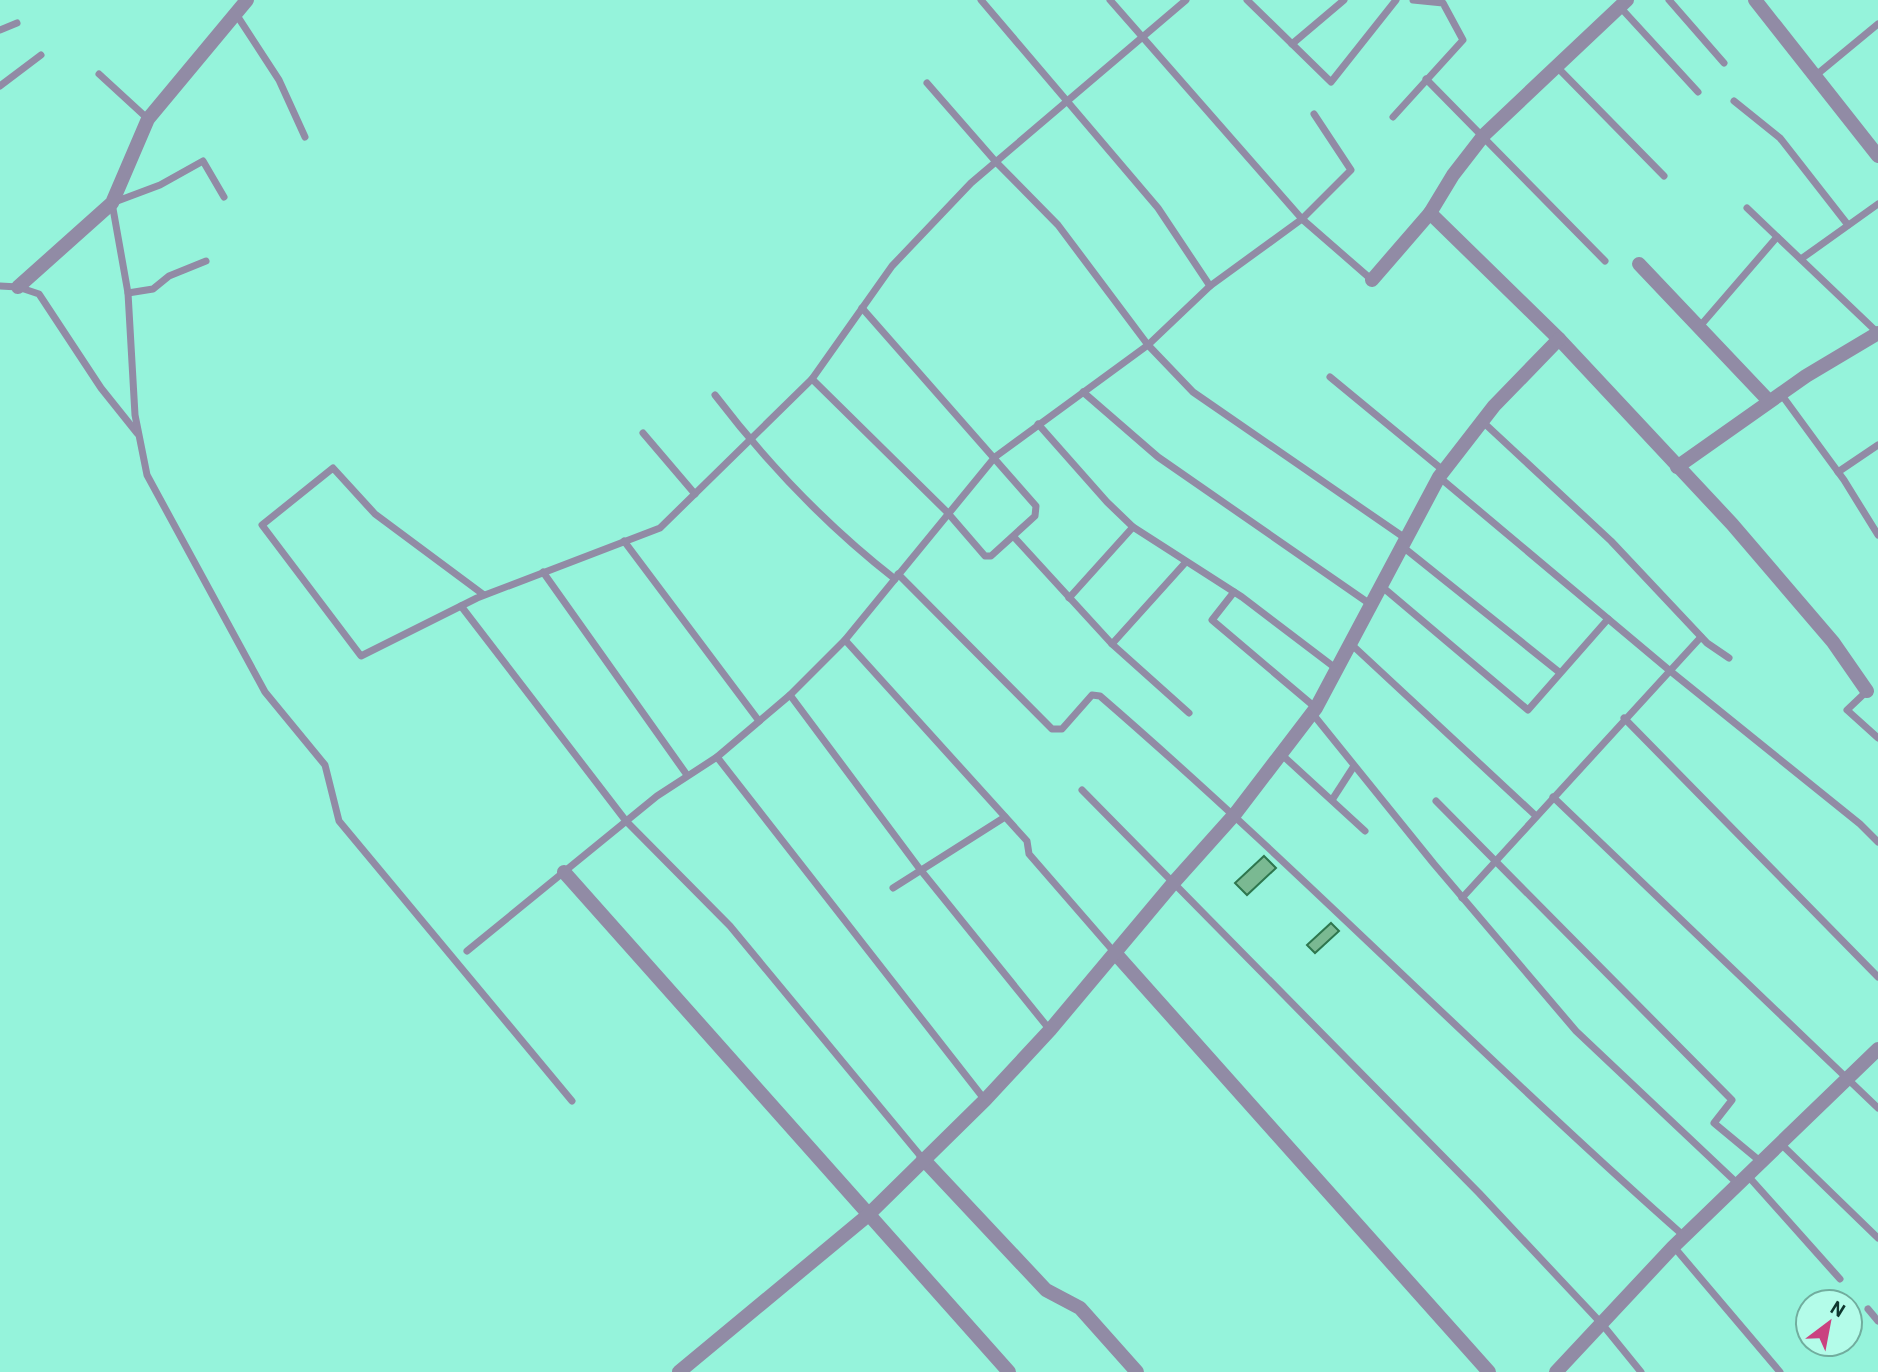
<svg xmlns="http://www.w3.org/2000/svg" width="1878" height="1372" font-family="Barlow,sans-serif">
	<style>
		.building { fill: #7ab992; stroke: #2e764e; stroke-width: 2 }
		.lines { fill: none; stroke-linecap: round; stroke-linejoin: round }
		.service { stroke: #918ba5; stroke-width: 7 }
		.minor { stroke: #918ba5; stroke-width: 14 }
	</style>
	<rect width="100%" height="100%" fill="#95f3db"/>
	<g class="building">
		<path d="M 1264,856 L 1276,868 L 1247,895 L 1235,883 Z"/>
		<path d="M 1331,923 L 1339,931 L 1315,953 L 1307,945 Z"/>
	</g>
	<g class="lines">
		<g class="service">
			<path d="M 981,0 L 1158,208 L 1210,286"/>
			<path d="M 1110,0 L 1302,219 L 1372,280"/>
			<path d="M 1247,0 L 1331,82 L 1396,0"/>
			<path d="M 1669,0 L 1724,63"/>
			<path d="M 1620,7 L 1698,92"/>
			<path d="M 236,14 L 279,80 L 305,137"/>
			<path d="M 0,30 L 17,23"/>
			<path d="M 1292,44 L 1344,0"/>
			<path d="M 1557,67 L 1664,176"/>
			<path d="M 99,74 L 148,119"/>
			<path d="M 1815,76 L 1878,24"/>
			<path d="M 1426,79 L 1605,261"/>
			<path d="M 927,83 L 996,162 L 1058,225 L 1148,345 L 1193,392 L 1405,538"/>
			<path d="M 0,86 L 41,55"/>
			<path d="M 1734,101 L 1780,138 L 1848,225"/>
			<path d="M 1393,117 L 1463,40 L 1443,3 L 1413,0"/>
			<path d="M 1747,208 L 1878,333"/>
			<path d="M 1801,259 L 1878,204"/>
			<path d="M 206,261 L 169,276 L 153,289 L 128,293 L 112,203 L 160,185 L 203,161 L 224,197"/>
			<path d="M 0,286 L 18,287 L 39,294 L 101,388 L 137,433"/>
			<path d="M 128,293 L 135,415 L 147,475 L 265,692 L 325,765 L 339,821 L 572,1101"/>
			<path d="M 1701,325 L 1777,237"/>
			<path d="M 1330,377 L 1444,471"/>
			<path d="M 812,379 L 947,512 L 985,556 L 991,556 L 1035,516 L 1036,506 L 862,308"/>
			<path d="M 1083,392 L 1158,457 L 1370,604"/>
			<path d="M 1781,394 L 1844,480 L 1878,535"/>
			<path d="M 715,395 C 767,463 827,526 895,579"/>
			<path d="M 1483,422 L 1611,541 L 1707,643 L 1729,658"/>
			<path d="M 1038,424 L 1107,502 L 1133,527 L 1242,597 L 1338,670"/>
			<path d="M 643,433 L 695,494"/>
			<path d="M 1838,472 L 1878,445"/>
			<path d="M 1439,477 L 1669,670 L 1860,824 L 1878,842"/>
			<path d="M 1014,537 L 1112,644 L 1189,713"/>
			<path d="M 624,541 L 759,721"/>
			<path d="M 1403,547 L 1559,672"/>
			<path d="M 543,572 L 687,775"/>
			<path d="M 898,574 L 1052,729 L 1062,729 L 1092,695 L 1100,696 C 1301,870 1485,1060 1684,1236"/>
			<path d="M 1380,585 L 1528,710 L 1608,619"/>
			<path d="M 1234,592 L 1212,620 L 1316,708"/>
			<path d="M 484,595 L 375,514 L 333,468 L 262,525 L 361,656 L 477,598 L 660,528 L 812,379 L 892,266 L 971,183 L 1186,0"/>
			<path d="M 1069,598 L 1133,527"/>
			<path d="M 461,606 L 626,821 L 730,926 L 923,1159"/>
			<path d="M 845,640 L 1027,841 L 1029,854 L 1115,953"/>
			<path d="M 1112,644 L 1185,563"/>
			<path d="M 1351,644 L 1536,816"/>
			<path d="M 1867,691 L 1847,710 L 1878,738"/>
			<path d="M 790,695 L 919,868 L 1050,1030"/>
			<path d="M 1312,713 L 1434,864 L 1576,1031 L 1738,1184"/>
			<path d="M 1624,718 L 1878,977"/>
			<path d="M 1281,754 L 1365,831"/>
			<path d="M 717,757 L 985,1100"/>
			<path d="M 1082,790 L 1479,1193 L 1602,1324 L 1641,1372"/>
			<path d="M 1553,797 L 1878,1108"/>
			<path d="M 1332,800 L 1354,766"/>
			<path d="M 1436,801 L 1732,1100 L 1714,1123 L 1761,1162"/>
			<path d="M 893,888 L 1005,817"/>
			<path d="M 1462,898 L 1701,637"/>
			<path d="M 467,951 L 657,796 L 717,757 L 790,695 L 845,640 L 995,457 L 1148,345 L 1210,286 L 1302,219 L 1351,170 L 1314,114"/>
			<path d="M 1780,1143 L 1878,1238"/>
			<path d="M 1748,1176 L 1840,1279"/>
			<path d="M 1674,1247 L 1780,1372"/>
			<path d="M 1868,1309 L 1878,1321"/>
		</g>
		<g class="minor">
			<path d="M 1755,0 L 1878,156"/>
			<path d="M 1430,213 L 1559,339 L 1732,524 L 1833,642 L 1867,691"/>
			<path d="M 1639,264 L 1769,401"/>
			<path d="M 1372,280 L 1430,213 L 1453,175 L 1484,135 L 1627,0"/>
			<path d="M 18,287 L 112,203 L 148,119 L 247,0"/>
			<path d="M 1677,467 L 1806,376 L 1878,333"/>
			<path d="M 564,872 L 1009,1372"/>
			<path d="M 1115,953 L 1489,1372"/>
			<path d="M 923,1159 L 1046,1290 L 1080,1308 L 1137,1372"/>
			<path d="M 679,1372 L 867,1216 L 985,1100 L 1050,1030 L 1175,881 L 1235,814 L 1316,708 L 1439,477 L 1494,406 L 1559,339"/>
			<path d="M 1556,1372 L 1673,1247 L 1878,1049"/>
		</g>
	</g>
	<g transform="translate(1829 1323) rotate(32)"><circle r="33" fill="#b3fce9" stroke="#71ad9e" stroke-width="2"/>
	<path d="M0-5L12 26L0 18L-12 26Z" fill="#ca4280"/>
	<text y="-10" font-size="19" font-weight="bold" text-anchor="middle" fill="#0e372e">N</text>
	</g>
</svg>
